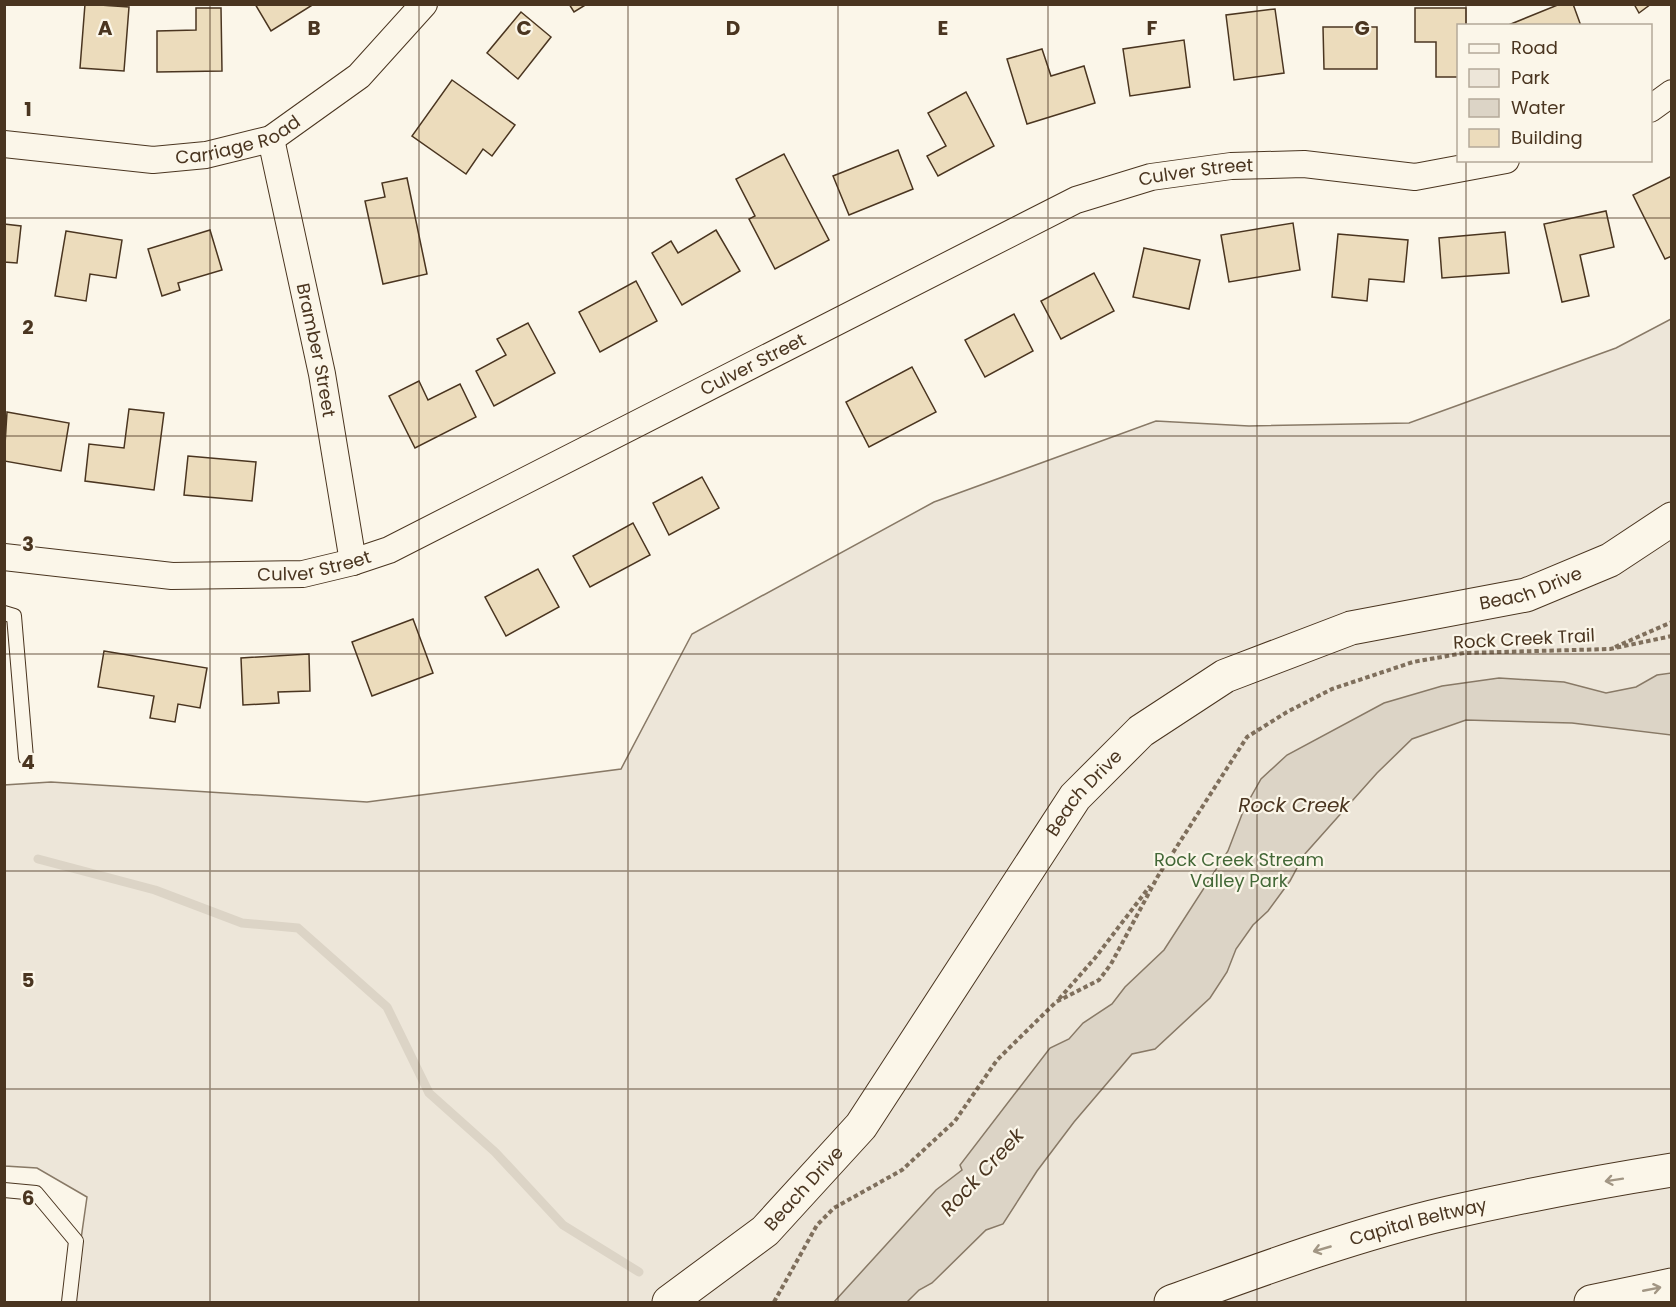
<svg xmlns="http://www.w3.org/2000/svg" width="1676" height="1307" font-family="Poppins,sans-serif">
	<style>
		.green { fill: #ede6d9; stroke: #887966; stroke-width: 1.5 }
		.water { fill: #dcd4c6; stroke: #887966; stroke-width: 1.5 }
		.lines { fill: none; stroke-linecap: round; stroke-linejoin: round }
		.stream { stroke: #dcd4c6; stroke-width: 9 }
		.building { fill: #ecdcbc; stroke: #4a3520; stroke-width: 1.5 }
		.lane-casing { stroke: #4a3520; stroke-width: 16 }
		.street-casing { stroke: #4a3520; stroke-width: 28 }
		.secondary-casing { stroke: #4a3520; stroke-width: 35 }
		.highway-casing { stroke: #4a3520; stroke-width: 35 }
		.path { stroke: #7f6f5c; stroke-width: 4; stroke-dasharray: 4.5 3; stroke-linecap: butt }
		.lane { stroke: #fbf6e9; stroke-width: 14 }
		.street { stroke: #fbf6e9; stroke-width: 26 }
		.secondary { stroke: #fbf6e9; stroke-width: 33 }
		.highway { stroke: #fbf6e9; stroke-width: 33 }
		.oneway { stroke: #a29684 }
		.grid { fill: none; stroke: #4a3520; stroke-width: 1.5; stroke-opacity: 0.55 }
		.labels { text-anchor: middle; stroke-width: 4.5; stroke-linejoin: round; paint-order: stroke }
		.street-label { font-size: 18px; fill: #4a3520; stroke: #fbf6e9 }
		.park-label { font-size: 18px; fill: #436837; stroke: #fbf6e9 }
		.water-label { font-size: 20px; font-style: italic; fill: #4a3520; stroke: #fbf6e9 }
		.grid-label { font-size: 20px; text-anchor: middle; font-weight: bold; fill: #4a3520; stroke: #fbf6e9; stroke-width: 4.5; stroke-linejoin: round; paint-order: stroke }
	</style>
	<rect width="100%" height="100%" fill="#fbf6e9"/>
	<path class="green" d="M 1671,319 L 1671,1302 L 72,1302 L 87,1197 L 37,1168 L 5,1166 L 4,785 L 51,782 L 367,802 L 621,769 L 692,634 L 934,502 L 1156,421 L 1249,426 L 1409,423 L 1616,348 Z"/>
	<path class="water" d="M 1671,673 L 1671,735 L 1572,723 L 1466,720 L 1412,739 L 1377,773 L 1304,855 L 1290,881 L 1268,911 L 1253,925 L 1236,949 L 1227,972 L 1210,998 L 1155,1049 L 1132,1054 L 1074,1122 L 1037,1171 L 1003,1224 L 986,1230 L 932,1283 L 919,1290 L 907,1302 L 834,1302 L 936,1190 L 962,1170 L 960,1165 L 1050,1048 L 1069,1039 L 1083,1023 L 1112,1004 L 1125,987 L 1164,950 L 1228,851 L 1244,809 L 1261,779 L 1287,755 L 1384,703 L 1442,686 L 1499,678 L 1564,682 L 1606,693 L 1636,687 L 1657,675 Z"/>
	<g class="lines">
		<path class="stream" d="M 38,859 L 155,890 L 242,923 L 298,928 L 387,1007 L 429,1093 L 495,1152 L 563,1225 L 639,1272"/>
	</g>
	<g class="building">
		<path d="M 85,4 L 129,7 L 124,71 L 80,68 Z"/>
		<path d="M 255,4 L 314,4 L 271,31 Z"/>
		<path d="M 569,4 L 587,4 L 574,12 Z"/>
		<path d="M 1560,4 L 1573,4 L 1581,26 L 1506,26 Z"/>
		<path d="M 1634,4 L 1651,4 L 1639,13 Z"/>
		<path d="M 196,8 L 221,8 L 222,71 L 157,72 L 157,31 L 196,30 Z"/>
		<path d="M 1415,8 L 1466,8 L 1466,26 L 1458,26 L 1458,77 L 1436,77 L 1436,42 L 1415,42 Z"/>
		<path d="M 1275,9 L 1284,73 L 1234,80 L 1226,15 Z"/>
		<path d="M 521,12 L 551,37 L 518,79 L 487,53 Z"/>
		<path d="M 1323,27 L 1377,27 L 1377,69 L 1324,69 Z"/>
		<path d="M 1184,40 L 1190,87 L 1130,96 L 1123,49 Z"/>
		<path d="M 1042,49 L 1051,76 L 1084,66 L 1095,103 L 1027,124 L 1007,59 Z"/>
		<path d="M 452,80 L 515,125 L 492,156 L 483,149 L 466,174 L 412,136 Z"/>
		<path d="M 966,92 L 994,146 L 938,176 L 927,156 L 946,146 L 928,113 Z"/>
		<path d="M 898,150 L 913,189 L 849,215 L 833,176 Z"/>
		<path d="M 784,154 L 829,240 L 775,269 L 749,219 L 755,216 L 736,179 Z"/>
		<path d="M 1672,176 L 1672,256 L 1665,259 L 1633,195 Z"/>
		<path d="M 407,178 L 427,274 L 383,284 L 365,201 L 385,197 L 382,183 Z"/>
		<path d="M 1606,211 L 1614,247 L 1580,255 L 1589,296 L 1562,302 L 1544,224 Z"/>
		<path d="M 1293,223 L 1300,270 L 1229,282 L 1221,235 Z"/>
		<path d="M 4,224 L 21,226 L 17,263 L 4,262 Z"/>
		<path d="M 210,230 L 222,270 L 178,283 L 180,290 L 162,296 L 148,249 Z"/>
		<path d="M 716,230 L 740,271 L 682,305 L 652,253 L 671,241 L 678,253 Z"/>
		<path d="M 66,231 L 122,240 L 116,278 L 90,274 L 86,301 L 55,296 Z"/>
		<path d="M 1505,232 L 1509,273 L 1442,278 L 1439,238 Z"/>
		<path d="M 1338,234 L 1408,240 L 1404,282 L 1369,279 L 1367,301 L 1332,297 Z"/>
		<path d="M 1144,248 L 1200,260 L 1189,309 L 1133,297 Z"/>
		<path d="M 1094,273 L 1114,311 L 1061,339 L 1041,301 Z"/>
		<path d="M 636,281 L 657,321 L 600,352 L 579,312 Z"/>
		<path d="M 1014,314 L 1033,351 L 985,377 L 965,340 Z"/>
		<path d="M 528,323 L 555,373 L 494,406 L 476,371 L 506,355 L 497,339 Z"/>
		<path d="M 912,367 L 936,412 L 869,447 L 846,402 Z"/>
		<path d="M 419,381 L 428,400 L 460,384 L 476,417 L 415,448 L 389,396 Z"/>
		<path d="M 129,409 L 164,413 L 154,490 L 85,481 L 89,444 L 124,448 Z"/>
		<path d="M 7,412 L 69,423 L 61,471 L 4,461 Z"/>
		<path d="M 188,456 L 256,462 L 252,501 L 184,495 Z"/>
		<path d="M 702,477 L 719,508 L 669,535 L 653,503 Z"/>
		<path d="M 633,523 L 650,555 L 590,587 L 573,556 Z"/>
		<path d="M 538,569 L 559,607 L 506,636 L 485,597 Z"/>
		<path d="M 413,619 L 433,673 L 372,696 L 352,642 Z"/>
		<path d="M 104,651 L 207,668 L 200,708 L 178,704 L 175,722 L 150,718 L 154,696 L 98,687 Z"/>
		<path d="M 309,654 L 310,691 L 278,692 L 279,703 L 243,705 L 241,658 Z"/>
	</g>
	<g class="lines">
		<g class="lane-casing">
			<g id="lane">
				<path d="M 4,613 L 14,616 L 26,758"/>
				<path d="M 4,1190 L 36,1193 L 76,1241 L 69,1302"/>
			</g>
		</g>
		<g class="street-casing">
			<g id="street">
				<path d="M 1650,109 L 1672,93"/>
				<path id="s1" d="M 271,139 L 322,374 L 353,562"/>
				<path id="s2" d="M 4,144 L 153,160 L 206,155 L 271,139 L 359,76 L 424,4"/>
				<path id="s3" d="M 4,557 L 172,576 L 303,574 L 353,562 L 389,550 L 1076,200 L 1151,177 L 1231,166 L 1304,164 L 1415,177 L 1506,160"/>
			</g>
		</g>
		<g class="secondary-casing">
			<g id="secondary">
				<path id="s4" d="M 669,1302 L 765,1231 L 861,1126 L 1075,797 L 1141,731 L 1225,676 L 1351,628 L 1526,595 L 1610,560 L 1672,519"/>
			</g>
		</g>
		<g class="highway-casing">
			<g id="highway">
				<path id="s5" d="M 1171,1302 C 1262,1269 1354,1235 1448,1213 C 1522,1196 1597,1182 1672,1170"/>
				<path d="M 1591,1302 L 1672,1285"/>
			</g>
		</g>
		<g class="path">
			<path d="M 1615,647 L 1672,622"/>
			<path d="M 1059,999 L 1095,958 L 1150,886"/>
			<path d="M 774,1302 L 817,1225 L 834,1208 L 902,1170 L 955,1121 L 997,1060 L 1056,1002 L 1099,980 L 1111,964 L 1158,876 L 1247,737 L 1287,712 L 1332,689 L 1413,662 L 1464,653 L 1610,649 L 1672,636"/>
		</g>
		<use href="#lane" class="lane"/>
		<use href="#street" class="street"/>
		<use href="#secondary" class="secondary"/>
		<use href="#highway" class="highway"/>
	</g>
	<defs><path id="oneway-shaft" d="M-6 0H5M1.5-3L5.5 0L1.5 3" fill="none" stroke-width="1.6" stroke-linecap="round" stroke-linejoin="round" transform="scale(1.5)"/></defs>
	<g class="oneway">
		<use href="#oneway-shaft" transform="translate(1614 1180) rotate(171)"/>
		<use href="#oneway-shaft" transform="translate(1322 1249) rotate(164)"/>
		<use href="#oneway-shaft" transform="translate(1652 1289) rotate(-11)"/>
	</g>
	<path class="grid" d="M 210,4 L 210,1302M 419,4 L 419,1302M 628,4 L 628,1302M 838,4 L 838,1302M 1048,4 L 1048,1302M 1257,4 L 1257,1302M 1466,4 L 1466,26M 1466,160 L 1466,1302M 4,218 L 1672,218M 4,436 L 1672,436M 4,654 L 1672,654M 4,871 L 1672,871M 4,1089 L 1672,1089"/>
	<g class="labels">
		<g class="street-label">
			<text dy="6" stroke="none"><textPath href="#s2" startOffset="238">Carriage Road</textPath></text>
			<text dy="6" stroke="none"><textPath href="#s3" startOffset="1284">Culver Street</textPath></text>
			<text dy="6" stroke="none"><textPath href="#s1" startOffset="216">Bramber Street</textPath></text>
			<text dy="6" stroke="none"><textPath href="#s3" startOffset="798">Culver Street</textPath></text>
			<text dy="6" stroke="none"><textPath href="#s3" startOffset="312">Culver Street</textPath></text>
			<text dy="6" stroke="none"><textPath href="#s4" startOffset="1167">Beach Drive</textPath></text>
			<text transform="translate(1524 639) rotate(-3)" y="6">Rock Creek Trail</text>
			<text dy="6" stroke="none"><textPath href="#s4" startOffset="663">Beach Drive</textPath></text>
			<text dy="6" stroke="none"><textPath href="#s4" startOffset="177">Beach Drive</textPath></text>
			<text dy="6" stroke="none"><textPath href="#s5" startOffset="260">Capital Beltway</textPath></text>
		</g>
		<g class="park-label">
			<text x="1239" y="866">Rock Creek Stream<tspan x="1239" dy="21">Valley Park</tspan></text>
		</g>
		<g class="water-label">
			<text x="1294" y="812">Rock Creek</text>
			<text transform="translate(982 1172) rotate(-47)" y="7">Rock Creek</text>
		</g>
	</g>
	<g class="grid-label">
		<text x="105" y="35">A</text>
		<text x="314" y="35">B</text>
		<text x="524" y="35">C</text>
		<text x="733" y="35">D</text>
		<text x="943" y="35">E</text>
		<text x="1152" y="35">F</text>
		<text x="1362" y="35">G</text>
		<text x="28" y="116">1</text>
		<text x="28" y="334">2</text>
		<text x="28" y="551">3</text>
		<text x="28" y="769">4</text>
		<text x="28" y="987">5</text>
		<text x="28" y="1205">6</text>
	</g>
	<rect width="1676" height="1307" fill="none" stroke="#4a3520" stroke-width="12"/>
	<rect x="1457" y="24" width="195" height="138" fill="#fbf6e9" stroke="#b4a999" stroke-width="1.5"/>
	<rect x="1469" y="44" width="30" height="9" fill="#fbf6e9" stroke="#b4a999" stroke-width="1.5"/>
	<text x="1511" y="54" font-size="18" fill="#4a3520">Road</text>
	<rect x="1469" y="69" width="30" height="18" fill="#ede6d9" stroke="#b4a999" stroke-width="1.5"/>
	<text x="1511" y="84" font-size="18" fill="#4a3520">Park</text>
	<rect x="1469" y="99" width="30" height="18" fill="#dcd4c6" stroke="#b4a999" stroke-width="1.5"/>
	<text x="1511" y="114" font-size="18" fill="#4a3520">Water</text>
	<rect x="1469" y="129" width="30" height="18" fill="#ecdcbc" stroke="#b4a999" stroke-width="1.5"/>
	<text x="1511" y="144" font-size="18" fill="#4a3520">Building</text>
</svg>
